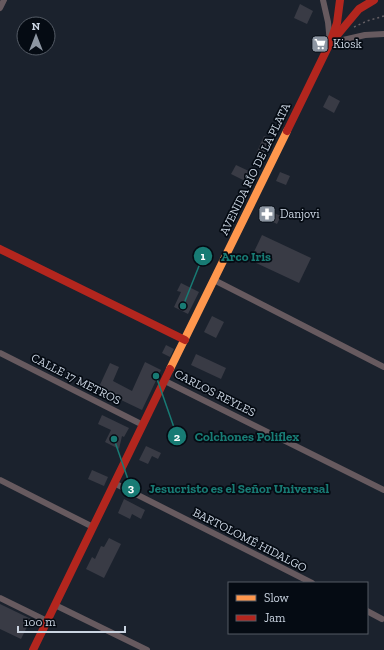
<svg xmlns="http://www.w3.org/2000/svg" width="384" height="650" font-family="'Zilla Slab',serif">
	<style>
		.building { fill: #393b45 }
		.lines { fill: none; stroke-linecap: round; stroke-linejoin: round }
		.path { stroke: #656065; stroke-width: 1.5; stroke-dasharray: 2 3; stroke-linecap: butt }
		.street { stroke: #675a5f; stroke-width: 6 }
		.slow { stroke: #ff974d; stroke-width: 8 }
		.jam { stroke: #b3261e; stroke-width: 8 }
		.labels { text-anchor: middle; stroke-width: 3.5; stroke-linejoin: round; paint-order: stroke }
		.poi-label { font-size: 12px; fill: #cad4e1; stroke: #050b13; text-anchor: start }
		.street-label { font-size: 12px; fill: #cad4e1; stroke: #050b13 }
		.leader { fill: none; stroke: #187b74; stroke-width: 1.5 }
		.callout-dot { fill: #187b74; stroke: #050b13; stroke-width: 1.5 }
		.mark-label { font-size: 12px; text-anchor: middle; font-weight: bold; fill: #fff }
		.callout-label { font-size: 13px; text-anchor: middle; font-weight: bold; fill: #187b74; stroke: #050b13; stroke-width: 3.5; stroke-linejoin: round; paint-order: stroke }
	</style>
	<rect width="100%" height="100%" fill="#1b222d"/>
	<g class="building">
		<path d="M 300,4 L 313,11 L 307,24 L 294,18 Z"/>
		<path d="M 329,95 L 340,101 L 334,113 L 323,107 Z"/>
		<path d="M 264,136 L 271,139 L 261,159 L 255,156 Z"/>
		<path d="M 236,165 L 253,173 L 249,183 L 231,174 Z"/>
		<path d="M 280,172 L 290,176 L 286,185 L 276,181 Z"/>
		<path d="M 267,210 L 281,216 L 277,224 L 263,217 Z"/>
		<path d="M 262,235 L 311,258 L 299,283 L 250,260 Z"/>
		<path d="M 181,283 L 199,292 L 188,314 L 174,307 L 181,292 L 177,291 Z"/>
		<path d="M 212,316 L 224,322 L 216,338 L 204,332 Z"/>
		<path d="M 166,345 L 174,349 L 170,357 L 162,353 Z"/>
		<path d="M 196,354 L 226,368 L 221,379 L 191,365 Z"/>
		<path d="M 145,362 L 161,370 L 142,410 L 98,389 L 110,363 L 119,367 L 113,381 L 132,391 Z"/>
		<path d="M 102,415 L 129,428 L 124,437 L 122,436 L 119,449 L 105,442 L 111,430 L 98,424 Z"/>
		<path d="M 146,446 L 161,453 L 158,459 L 152,456 L 148,464 L 139,460 Z"/>
		<path d="M 92,470 L 108,477 L 104,486 L 88,479 Z"/>
		<path d="M 124,499 L 145,510 L 141,519 L 132,514 L 130,519 L 118,513 Z"/>
		<path d="M 109,538 L 121,544 L 104,578 L 86,569 L 92,557 L 95,559 L 101,546 L 104,547 Z"/>
		<path d="M 0,604 L 31,619 L 21,639 L 0,629 Z"/>
	</g>
	<g class="lines">
		<path class="path" d="M 354,27 L 367,21 L 384,16"/>
		<g class="street">
			<path d="M 323,0 L 328,22 L 330,43 L 365,35 L 384,34"/>
			<path d="M 0,8 L 4,0"/>
			<path d="M 214,280 L 384,367"/>
			<path d="M 0,353 L 143,425"/>
			<path d="M 165,381 L 384,490"/>
			<path d="M 0,480 L 93,527"/>
			<path d="M 114,483 L 312,583"/>
			<path d="M 0,598 L 47,621"/>
			<path d="M 55,605 L 147,650"/>
			<path d="M 367,611 L 382,619"/>
		</g>
		<path class="slow" d="M 170,369 L 287,131"/>
		<g class="jam">
			<path d="M 334,39 L 359,9 L 374,0"/>
			<path d="M 287,131 L 330,43 L 337,23 L 340,0"/>
			<path d="M 0,249 L 185,340"/>
			<path d="M 33,650 L 170,369"/>
		</g>
	</g>
	<defs>
		<g id="supermarket-square" transform="scale(0.9)"><rect x="-9" y="-9" width="18" height="18" rx="4" fill="#8d96a2" stroke="#050b13"/><path d="M-6-5.5h2.5l.6 2H6L4.5 2H-2.5L-4.4-4H-6ZM-1.5 3.2a1.3 1.3 0 1 0 .1 0ZM3 3.2a1.3 1.3 0 1 0 .1 0Z" fill="#fff"/></g>
		<g id="pharmacy-square" transform="scale(0.9)"><rect x="-9" y="-9" width="18" height="18" rx="4" fill="#8d96a2" stroke="#050b13"/><path d="M-2-6h4v4h4v4h-4v4h-4v-4h-4v-4h4Z" fill="#fff"/></g>
	</defs>
	<g fill-rule="evenodd">
		<use href="#supermarket-square" x="320" y="44"/>
		<use href="#pharmacy-square" x="267" y="214"/>
	</g>
	<g class="labels">
		<g class="poi-label">
			<text x="333" y="48">Kiosk</text>
			<text x="280" y="218">Danjovi</text>
		</g>
		<g class="street-label">
			<text transform="translate(255 169) rotate(-64)" y="4">AVENIDA RÍO DE LA PLATA</text>
			<text transform="translate(76 379) rotate(27)" y="4">CALLE 17 METROS</text>
			<text transform="translate(215 393) rotate(27)" y="4">CARLOS REYLES</text>
			<text transform="translate(250 540) rotate(27)" y="4">BARTOLOMÉ HIDALGO</text>
		</g>
	</g>
	<path class="leader" d="M183 306L203 256M156 376L177 436M114 439L131 488"/>
	<g class="callout-dot">
		<circle cx="183" cy="306" r="4"/>
		<circle cx="156" cy="376" r="4"/>
		<circle cx="114" cy="439" r="4"/>
		<circle cx="203" cy="256" r="10"/>
		<circle cx="177" cy="436" r="10"/>
		<circle cx="131" cy="488" r="10"/>
	</g>
	<g class="mark-label">
		<text x="203" y="260">1</text>
		<text x="177" y="441">2</text>
		<text x="131" y="492">3</text>
	</g>
	<g class="callout-label">
		<text x="246" y="261">Arco Iris</text>
		<text x="247" y="441">Colchones Poliflex</text>
		<text x="239" y="493">Jesucristo es el Señor Universal</text>
	</g>
	<rect x="228" y="582" width="140" height="52" fill="#050b13" stroke="#545b65"/>
	<rect x="236" y="595" width="20" height="6" fill="#ff974d" stroke="#545b65"/>
	<text x="264" y="602" font-size="12" fill="#cad4e1">Slow</text>
	<rect x="236" y="615" width="20" height="6" fill="#b3261e" stroke="#545b65"/>
	<text x="264" y="622" font-size="12" fill="#cad4e1">Jam</text>
	<g transform="translate(36 36)"><circle r="19" fill="#050b13" stroke="#545b65"/>
	<path d="M0-3L7 15L0 10L-7 15Z" fill="#8d96a2"/>
	<text y="-6" font-size="11" font-weight="bold" text-anchor="middle" fill="#cad4e1">N</text>
	</g>
	<path d="M18 626v6h107v-6" fill="none" stroke="#cad4e1" stroke-width="2"/>
	<text x="24" y="626" font-size="12" fill="#cad4e1" stroke="#050b13" stroke-width="3" paint-order="stroke">100 m</text>
</svg>
